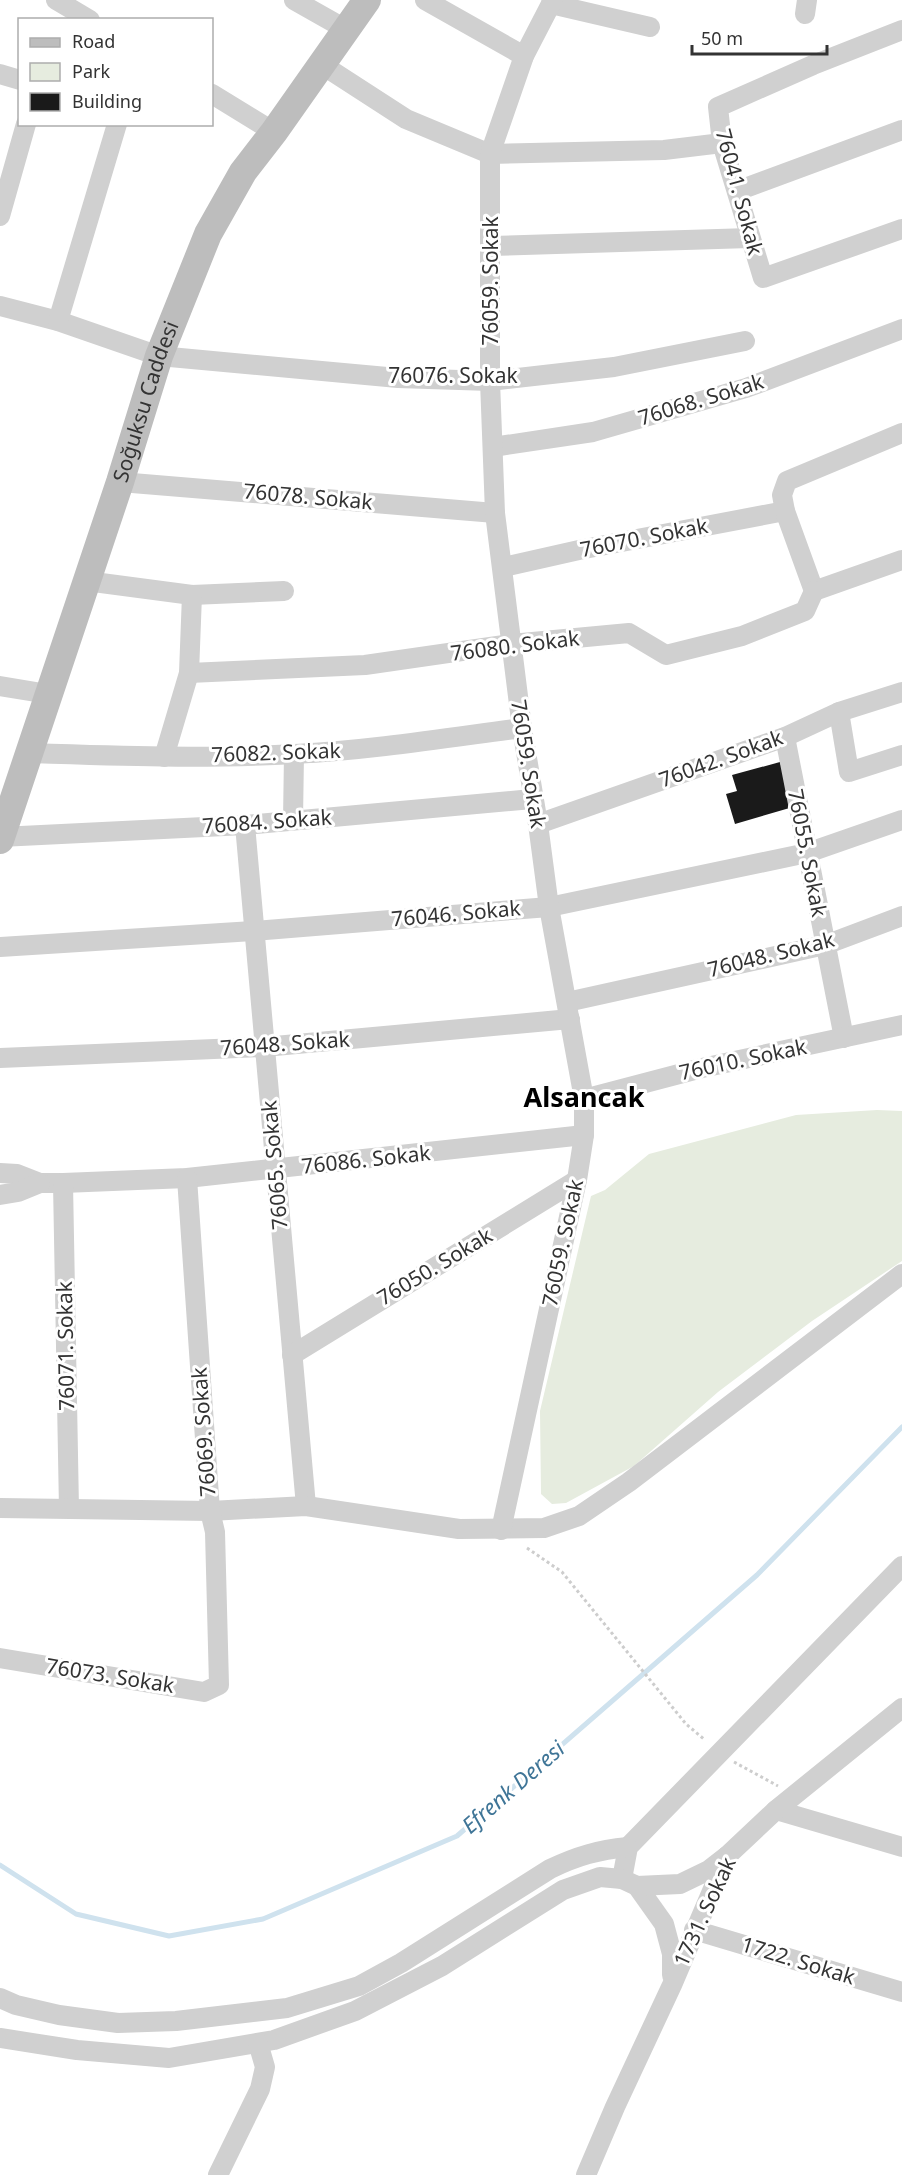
<svg xmlns="http://www.w3.org/2000/svg" width="902" height="2175" font-family="'Noto Sans',sans-serif">
	<style>
		.green { fill: #e6ecdf }
		.lines { fill: none; stroke-linecap: round; stroke-linejoin: round }
		.stream { stroke: #cfe2ee; stroke-width: 5 }
		.building { fill: #1a1a1a }
		.path { stroke: #cdcdcd; stroke-width: 3; stroke-dasharray: 3 3; stroke-linecap: butt }
		.street { stroke: #d0d0d0; stroke-width: 20 }
		.secondary { stroke: #bdbdbd; stroke-width: 28 }
		.labels { text-anchor: middle; stroke-width: 6; stroke-linejoin: round; paint-order: stroke }
		.street-label { font-size: 21px; fill: #333; stroke: #fff }
		.water-label { font-size: 22px; font-style: italic; fill: #3f7597; stroke: #fff }
		.district-label { font-size: 27px; font-weight: bold; fill: #000; stroke: #fff }
	</style>
	<rect width="100%" height="100%" fill="#fff"/>
	<path class="green" d="M 877,1110 L 902,1111 L 902,1261 L 812,1321 L 718,1392 L 634,1466 L 566,1503 L 552,1504 L 541,1494 L 540,1411 L 591,1196 L 605,1190 L 649,1154 L 796,1115 Z"/>
	<g class="lines">
		<path class="stream" d="M 0,1865 L 76,1914 L 169,1936 L 263,1919 L 457,1836 L 757,1575 L 902,1427"/>
	</g>
	<path class="building" d="M 780,762 L 793,807 L 735,824 L 726,794 L 737,791 L 732,775 Z"/>
	<g class="lines">
		<g class="path">
			<path d="M 527,1548 L 562,1572 L 686,1724 L 705,1740"/>
			<path d="M 734,1762 L 778,1786"/>
		</g>
		<g class="street">
			<path d="M 56,0 L 90,20"/>
			<path d="M 294,0 L 347,30"/>
			<path d="M 425,0 L 524,56"/>
			<path d="M 551,4 L 650,27"/>
			<path d="M 805,14 L 807,0"/>
			<path d="M 902,30 L 813,65 L 718,107 L 722,143 L 763,278 L 902,229"/>
			<path d="M 321,64 L 406,119 L 490,154 L 664,150 L 722,143"/>
			<path d="M 0,74 L 20,80"/>
			<path d="M 212,94 L 274,132"/>
			<path d="M 737,191 L 902,130"/>
			<path d="M 0,216 L 26,124"/>
			<path d="M 491,246 L 750,238"/>
			<path d="M 0,306 L 58,321 L 159,356 L 398,378 L 490,381 L 614,367 L 745,341"/>
			<path d="M 58,321 L 117,124"/>
			<path d="M 493,447 L 593,432 L 746,388 L 902,329"/>
			<path d="M 120,482 L 495,513"/>
			<path d="M 503,567 L 579,550 L 785,511"/>
			<path d="M 86,581 L 192,595 L 284,591"/>
			<path d="M 814,591 L 785,511 L 782,495 L 787,481 L 902,433"/>
			<path d="M 814,591 L 902,560"/>
			<path d="M 189,673 L 365,665 L 511,644 L 629,633 L 666,655 L 742,636 L 805,611 L 814,591"/>
			<path d="M 0,686 L 48,694"/>
			<path d="M 839,712 L 849,772 L 902,755"/>
			<path d="M 785,737 L 844,1038"/>
			<path d="M 30,753 C 118,756 207,759 295,754 C 371,750 446,738 522,728"/>
			<path d="M 164,757 L 189,673 L 192,595"/>
			<path d="M 293,820 L 294,754"/>
			<path d="M 538,824 L 785,737 L 839,712 L 902,692"/>
			<path d="M 245,825 L 306,1506"/>
			<path d="M 0,837 L 245,825 L 532,799"/>
			<path d="M 0,947 L 253,931 L 549,907 L 807,853 L 902,820"/>
			<path d="M 567,1002 L 825,945 L 902,916"/>
			<path d="M 0,1058 L 264,1047 L 570,1019"/>
			<path d="M 584,1099 L 702,1068 L 902,1025"/>
			<path d="M 0,1173 L 17,1174 L 40,1183 L 63,1183 L 187,1178 L 584,1135"/>
			<path d="M 63,1183 L 69,1509"/>
			<path d="M 0,1195 L 18,1192 L 40,1183"/>
			<path d="M 292,1355 L 577,1180"/>
			<path d="M 0,1508 L 210,1511 L 306,1506 L 459,1529 L 544,1528 L 579,1516 L 629,1482 L 902,1274"/>
			<path d="M 501,1530 L 577,1180 L 584,1135 L 584,1099 L 549,907 L 538,824 L 522,728 L 495,513 L 490,381 L 490,154 L 524,56 L 553,0"/>
			<path d="M 0,1658 L 204,1692 L 219,1685 L 215,1532 L 210,1511 L 187,1178"/>
			<path d="M 776,1810 L 902,1847"/>
			<path d="M 622,1879 L 628,1847 L 902,1566"/>
			<path d="M 637,1886 L 664,1924 L 672,1954 L 672,1975"/>
			<path d="M 694,1930 L 902,1992"/>
			<path d="M 0,1998 L 16,2005 L 59,2015 L 118,2023 L 176,2021 L 287,2008 L 359,1986 L 401,1963 L 550,1869 C 577,1856 598,1850 628,1847"/>
			<path d="M 0,2038 L 77,2050 L 169,2058 L 274,2040 L 355,2011 L 442,1966 L 563,1890 L 600,1877 L 622,1879 L 637,1886 L 680,1884 L 709,1870 L 727,1856"/>
			<path d="M 218,2175 L 260,2089 L 265,2067 L 258,2043"/>
			<path d="M 586,2175 L 615,2107 L 672,1985 L 727,1856 L 776,1810 L 902,1708"/>
		</g>
		<path class="secondary" id="s1" d="M 0,840 L 120,482 L 159,356 L 208,234 L 243,172 L 274,132 L 367,0"/>
	</g>
	<g class="labels">
		<g class="street-label">
			<text transform="translate(739 192) rotate(75)" y="7">76041. Sokak</text>
			<text transform="translate(491 281) rotate(-90)" y="7">76059. Sokak</text>
			<text x="453" y="383">76076. Sokak</text>
			<text transform="translate(701 400) rotate(-17)" y="7">76068. Sokak</text>
			<text dy="7" stroke="none"><textPath href="#s1" startOffset="462">Soğuksu Caddesi</textPath></text>
			<text transform="translate(308 497) rotate(5)" y="7">76078. Sokak</text>
			<text transform="translate(644 538) rotate(-11)" y="7">76070. Sokak</text>
			<text transform="translate(515 646) rotate(-7)" y="7">76080. Sokak</text>
			<text transform="translate(276 753) rotate(-2)" y="7">76082. Sokak</text>
			<text transform="translate(721 759) rotate(-20)" y="7">76042. Sokak</text>
			<text transform="translate(528 764) rotate(81)" y="7">76059. Sokak</text>
			<text transform="translate(267 822) rotate(-4)" y="7">76084. Sokak</text>
			<text transform="translate(807 853) rotate(79)" y="7">76055. Sokak</text>
			<text transform="translate(456 914) rotate(-5)" y="7">76046. Sokak</text>
			<text transform="translate(771 955) rotate(-14)" y="7">76048. Sokak</text>
			<text transform="translate(285 1044) rotate(-4)" y="7">76048. Sokak</text>
			<text transform="translate(743 1060) rotate(-12)" y="7">76010. Sokak</text>
			<text transform="translate(366 1160) rotate(-6)" y="7">76086. Sokak</text>
			<text transform="translate(275 1165) rotate(-95)" y="7">76065. Sokak</text>
			<text transform="translate(563 1243) rotate(-78)" y="7">76059. Sokak</text>
			<text transform="translate(435 1267) rotate(-31)" y="7">76050. Sokak</text>
			<text transform="translate(66 1346) rotate(-91)" y="7">76071. Sokak</text>
			<text transform="translate(204 1432) rotate(-94)" y="7">76069. Sokak</text>
			<text transform="translate(110 1676) rotate(9)" y="7">76073. Sokak</text>
			<text transform="translate(705 1912) rotate(-65)" y="7">1731. Sokak</text>
			<text transform="translate(798 1961) rotate(17)" y="7">1722. Sokak</text>
		</g>
		<g class="water-label">
			<text transform="translate(513 1787) rotate(-41)" y="8">Efrenk Deresi</text>
		</g>
		<g class="district-label">
			<text x="584" y="1107">Alsancak</text>
		</g>
	</g>
	<rect x="18" y="18" width="195" height="108" fill="#ffffff" stroke="#adadad" stroke-width="1.5"/>
	<rect x="30" y="38" width="30" height="9" fill="#bdbdbd" stroke="#adadad" stroke-width="1.5"/>
	<text x="72" y="48" font-size="18" fill="#333333">Road</text>
	<rect x="30" y="63" width="30" height="18" fill="#e6ecdf" stroke="#adadad" stroke-width="1.5"/>
	<text x="72" y="78" font-size="18" fill="#333333">Park</text>
	<rect x="30" y="93" width="30" height="18" fill="#1a1a1a" stroke="#adadad" stroke-width="1.5"/>
	<text x="72" y="108" font-size="18" fill="#333333">Building</text>
	<path d="M692 45v9h135v-9" fill="none" stroke="#333333" stroke-width="3"/>
	<text x="701" y="45" font-size="18" fill="#333333" stroke="#ffffff" stroke-width="4.5" paint-order="stroke">50 m</text>
</svg>
